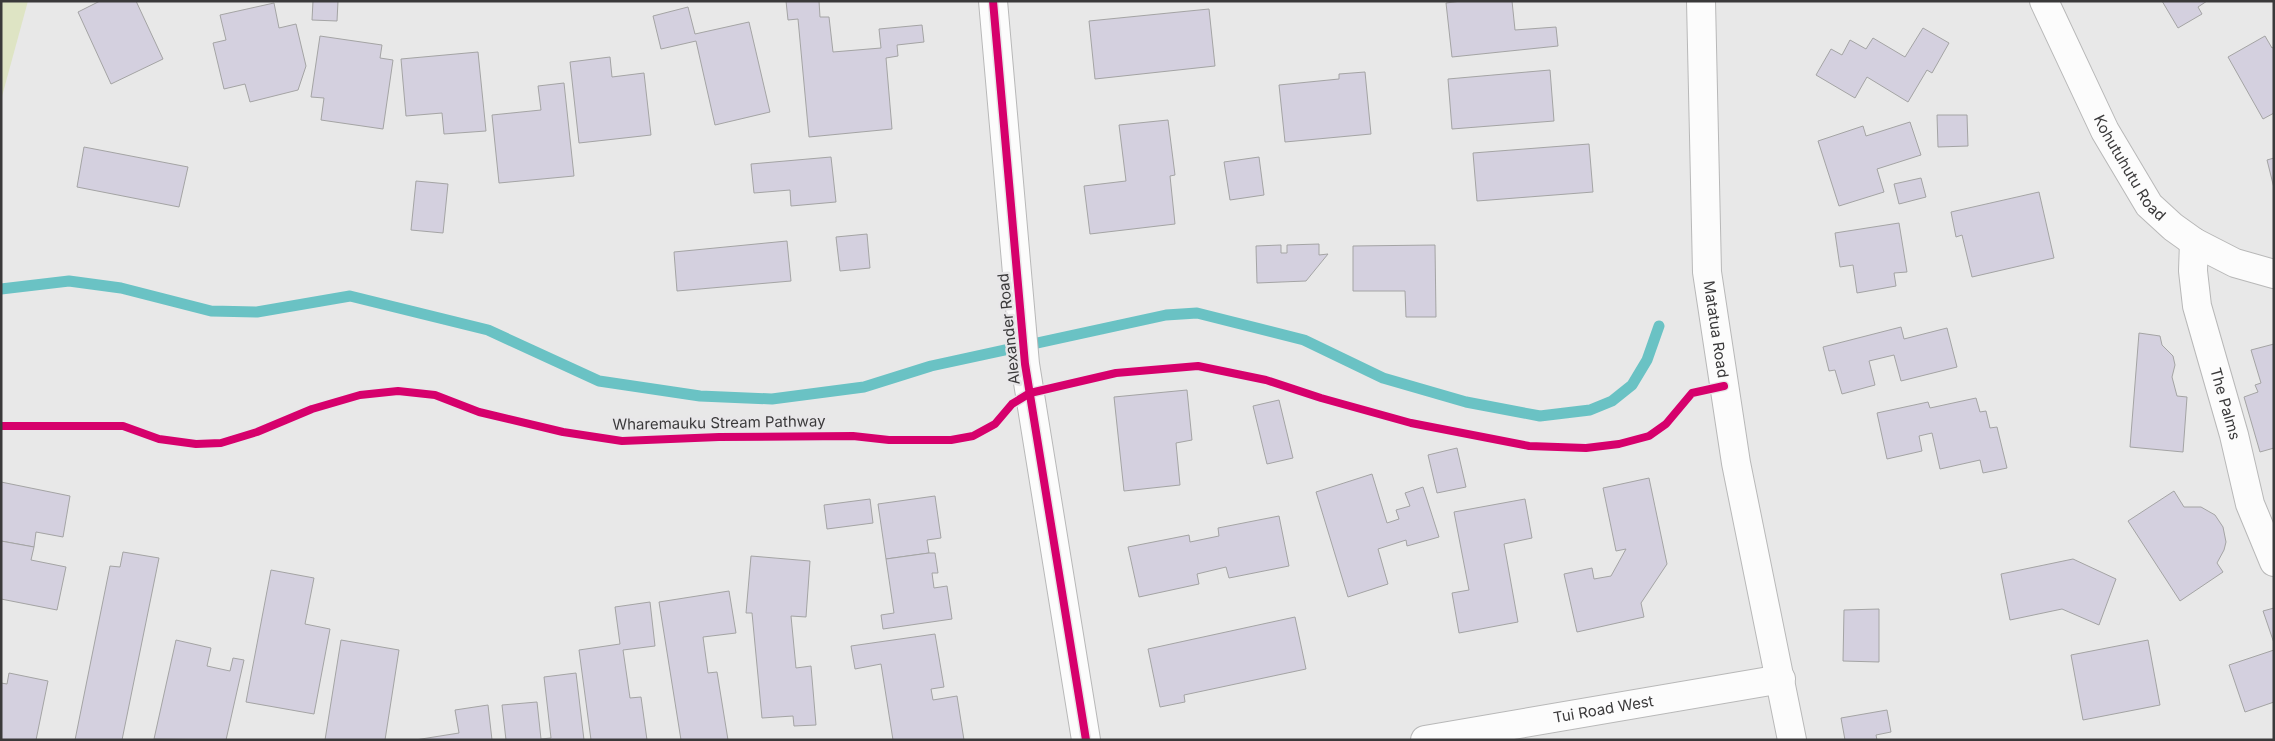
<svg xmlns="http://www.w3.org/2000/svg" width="2275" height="741" font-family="Inter,sans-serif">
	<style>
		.green { fill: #dee4c4 }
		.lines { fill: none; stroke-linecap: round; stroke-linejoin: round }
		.stream { stroke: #6ac2c4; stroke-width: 11 }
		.building { fill: #d4d0df; stroke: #a4a4a4 }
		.minor-casing { stroke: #b8b8b8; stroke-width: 30 }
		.secondary-casing { stroke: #b8b8b8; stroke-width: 30 }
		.minor { stroke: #fcfcfc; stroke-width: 28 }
		.secondary { stroke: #fcfcfc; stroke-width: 28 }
		.cycleway-casing { stroke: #e8e7e9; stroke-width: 11 }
		.cycleway { stroke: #d6006c; stroke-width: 8 }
		.labels { text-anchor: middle; stroke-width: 5; stroke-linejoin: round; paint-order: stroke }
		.street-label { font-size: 15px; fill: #3a393a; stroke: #e8e7e9 }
	</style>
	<rect width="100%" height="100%" fill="#e8e8e8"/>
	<path class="green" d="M 1,1 L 28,1 L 1,100 Z"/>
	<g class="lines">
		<path class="stream" d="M 1,289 L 69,281 L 121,288 L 211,311 L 257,312 L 350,296 L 488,330 L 599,381 L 700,396 L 772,399 L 864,387 L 931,366 L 1166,315 L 1197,313 L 1304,340 L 1383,378 L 1466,402 L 1540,416 L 1590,410 L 1612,401 L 1632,385 L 1647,360 L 1659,326"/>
	</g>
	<g class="building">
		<path d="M 100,1 L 136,1 L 163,59 L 111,84 L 78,12 Z"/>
		<path d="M 313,1 L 338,1 L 337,21 L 312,20 Z"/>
		<path d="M 786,1 L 819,1 L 820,17 L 829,17 L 833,52 L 881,48 L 879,29 L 922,25 L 924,42 L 897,45 L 898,56 L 886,58 L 892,129 L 809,137 L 798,19 L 788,20 Z"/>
		<path d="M 1461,1 L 1512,1 L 1515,30 L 1556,27 L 1558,46 L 1452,57 L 1446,3 Z"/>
		<path d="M 2162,1 L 2207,1 L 2198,7 L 2202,14 L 2178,28 Z"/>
		<path d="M 274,3 L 279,28 L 296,24 L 306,66 L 298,90 L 250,102 L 245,84 L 224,89 L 213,43 L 226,40 L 220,15 Z"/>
		<path d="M 688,7 L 695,34 L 749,22 L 770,112 L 715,125 L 696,41 L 661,49 L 653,16 Z"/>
		<path d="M 1209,9 L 1215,66 L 1095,79 L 1089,21 Z"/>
		<path d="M 1923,28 L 1949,43 L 1932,73 L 1927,70 L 1908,102 L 1867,77 L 1855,98 L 1816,75 L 1831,49 L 1842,55 L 1850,40 L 1866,49 L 1873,38 L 1905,57 Z"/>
		<path d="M 320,36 L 382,45 L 380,58 L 393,60 L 383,129 L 321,120 L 324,98 L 311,97 Z"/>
		<path d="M 2265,36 L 2272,48 L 2274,47 L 2274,113 L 2263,119 L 2228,57 Z"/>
		<path d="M 478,52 L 486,131 L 444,134 L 442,113 L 406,116 L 401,59 Z"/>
		<path d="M 610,57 L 612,77 L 644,73 L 651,135 L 579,143 L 570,62 Z"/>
		<path d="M 1550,70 L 1554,121 L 1452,129 L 1448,79 Z"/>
		<path d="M 1365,72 L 1371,134 L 1285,142 L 1279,85 L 1339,79 L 1339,74 Z"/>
		<path d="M 564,83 L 574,176 L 499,183 L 492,115 L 541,110 L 538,86 Z"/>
		<path d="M 1937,115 L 1967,115 L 1968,146 L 1938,147 Z"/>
		<path d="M 1168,120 L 1175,175 L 1170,176 L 1175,224 L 1090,234 L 1084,186 L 1126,181 L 1119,125 Z"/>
		<path d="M 1910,122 L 1921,155 L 1877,169 L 1884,192 L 1839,206 L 1818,141 L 1863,126 L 1866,136 Z"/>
		<path d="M 1589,144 L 1593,192 L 1477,201 L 1473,153 Z"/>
		<path d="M 84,147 L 188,167 L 179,207 L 77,187 Z"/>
		<path d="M 831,157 L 836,202 L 791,206 L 790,190 L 754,193 L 751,164 Z"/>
		<path d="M 1259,157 L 1264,195 L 1230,200 L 1224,162 Z"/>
		<path d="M 2274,158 L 2274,188 L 2267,160 Z"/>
		<path d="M 1921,178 L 1926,197 L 1899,204 L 1894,184 Z"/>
		<path d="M 416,181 L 448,184 L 443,233 L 411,230 Z"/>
		<path d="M 2039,192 L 2054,258 L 1972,277 L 1962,235 L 1956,237 L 1951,212 Z"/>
		<path d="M 1899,223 L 1907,272 L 1894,273 L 1896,286 L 1857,293 L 1853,265 L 1840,267 L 1835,233 Z"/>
		<path d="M 867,234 L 870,268 L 840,271 L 836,237 Z"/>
		<path d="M 787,241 L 791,281 L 677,291 L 674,252 Z"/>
		<path d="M 1319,244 L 1319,255 L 1328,254 L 1306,281 L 1257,283 L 1256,246 L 1281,245 L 1281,253 L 1287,253 L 1287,245 Z"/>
		<path d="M 1435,245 L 1436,317 L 1406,317 L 1405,291 L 1353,291 L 1353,246 Z"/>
		<path d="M 1901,327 L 1904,339 L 1947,328 L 1957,367 L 1901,381 L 1894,355 L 1869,361 L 1875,385 L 1842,394 L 1835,370 L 1829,371 L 1823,347 Z"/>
		<path d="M 2139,333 L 2160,336 L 2162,345 L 2173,356 L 2175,365 L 2172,377 L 2177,396 L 2187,397 L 2183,452 L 2130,447 Z"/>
		<path d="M 2274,344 L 2274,448 L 2260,452 L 2244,397 L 2258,392 L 2255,385 L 2261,383 L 2251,350 Z"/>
		<path d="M 1187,390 L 1192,440 L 1176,443 L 1180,485 L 1124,491 L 1114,397 Z"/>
		<path d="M 1976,398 L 1980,412 L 1986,411 L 1990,428 L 1997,427 L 2007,468 L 1983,473 L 1980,460 L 1940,469 L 1932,433 L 1919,436 L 1922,451 L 1887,459 L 1877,413 L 1928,402 L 1930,408 Z"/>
		<path d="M 1279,400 L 1293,458 L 1267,464 L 1253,406 Z"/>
		<path d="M 1457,448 L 1466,487 L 1437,493 L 1428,455 Z"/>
		<path d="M 1372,474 L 1387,523 L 1399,519 L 1396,510 L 1410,506 L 1405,493 L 1423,487 L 1439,537 L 1407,546 L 1406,540 L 1378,549 L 1388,584 L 1348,597 L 1316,492 Z"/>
		<path d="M 1649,478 L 1667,564 L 1641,603 L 1644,617 L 1577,632 L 1564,574 L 1592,568 L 1594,579 L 1611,576 L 1626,549 L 1616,551 L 1603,488 Z"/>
		<path d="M 1,482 L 70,496 L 63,537 L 36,532 L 34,547 L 1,541 Z"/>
		<path d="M 2174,491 L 2184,507 L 2201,507 L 2215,515 L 2223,527 L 2226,542 L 2224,550 L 2217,563 L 2223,572 L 2180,601 L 2128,521 Z"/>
		<path d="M 935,496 L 941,538 L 927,540 L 929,553 L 886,559 L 878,504 Z"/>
		<path d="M 870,499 L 873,523 L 827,529 L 824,505 Z"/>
		<path d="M 1525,499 L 1532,538 L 1504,544 L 1518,622 L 1459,633 L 1452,593 L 1469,590 L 1454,512 Z"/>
		<path d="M 1279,516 L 1289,566 L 1229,578 L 1226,567 L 1197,574 L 1199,584 L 1139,597 L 1128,547 L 1189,535 L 1190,542 L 1219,536 L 1218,528 Z"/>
		<path d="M 1,541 L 34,547 L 31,560 L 66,567 L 57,610 L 1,599 Z"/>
		<path d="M 123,552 L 159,558 L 122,740 L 75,740 L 110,566 L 120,567 Z"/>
		<path d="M 929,553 L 935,553 L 938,573 L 932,573 L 934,588 L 947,586 L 952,619 L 883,629 L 881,615 L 894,613 L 886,559 Z"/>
		<path d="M 751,556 L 810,561 L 806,617 L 791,616 L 796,668 L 811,666 L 816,725 L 794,726 L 793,716 L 762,718 L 752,613 L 746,613 Z"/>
		<path d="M 2073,559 L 2116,579 L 2099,625 L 2062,609 L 2010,620 L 2001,574 Z"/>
		<path d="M 271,570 L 314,578 L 305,624 L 330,629 L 314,714 L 246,702 Z"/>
		<path d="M 729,591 L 736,633 L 703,637 L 708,673 L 717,672 L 728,740 L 681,740 L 659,602 Z"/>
		<path d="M 650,602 L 655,646 L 623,650 L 630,698 L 641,697 L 647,740 L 591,740 L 579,650 L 620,644 L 615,607 Z"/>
		<path d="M 2274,608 L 2274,643 L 2263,611 Z"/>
		<path d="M 1879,609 L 1879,662 L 1843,661 L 1844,610 Z"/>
		<path d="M 1295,617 L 1306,669 L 1184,695 L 1185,702 L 1160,707 L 1148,649 Z"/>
		<path d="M 935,634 L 944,687 L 931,689 L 933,700 L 957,696 L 964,740 L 893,740 L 881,664 L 855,669 L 851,646 Z"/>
		<path d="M 176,640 L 211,648 L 207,666 L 230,671 L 233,658 L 244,660 L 226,740 L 154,739 Z"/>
		<path d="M 341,640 L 399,650 L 385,740 L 325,740 Z"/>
		<path d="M 2148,640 L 2160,705 L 2083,720 L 2071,655 Z"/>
		<path d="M 2274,650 L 2274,702 L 2245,712 L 2229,665 Z"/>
		<path d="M 9,673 L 48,681 L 36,740 L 1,740 L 1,683 L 7,684 Z"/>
		<path d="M 576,673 L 584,740 L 506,740 L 502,705 L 537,702 L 541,739 L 551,738 L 544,677 Z"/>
		<path d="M 488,705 L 492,740 L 415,740 L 459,733 L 455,710 Z"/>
		<path d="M 1887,710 L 1891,732 L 1876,735 L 1877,740 L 1845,740 L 1841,718 Z"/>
	</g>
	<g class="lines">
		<g class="minor-casing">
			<g id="minor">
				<path d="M 993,1 L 1025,364 L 1086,740"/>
				<path id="s1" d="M 2044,1 L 2105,131 L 2149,205 L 2173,227 L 2194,242 L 2235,263 L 2274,274"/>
				<path id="s2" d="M 2194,242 L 2193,271 L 2197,306 L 2234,435 L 2250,504 L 2274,562"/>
				<path id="s3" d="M 1425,740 L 1781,679"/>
			</g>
		</g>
		<g class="secondary-casing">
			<g id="secondary">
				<path id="s4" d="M 1701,1 L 1707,272 L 1736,463 L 1792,740"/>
			</g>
		</g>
		<use href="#minor" class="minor"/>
		<use href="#secondary" class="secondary"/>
		<g class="cycleway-casing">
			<g id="cycleway">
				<path d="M 993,1 L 1025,364 L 1086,740"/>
				<path d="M 1,426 L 123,426 L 159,439 L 196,444 L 221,443 L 257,432 L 312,409 L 360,395 L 398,391 L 435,395 L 479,412 L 563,432 L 622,441 L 719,437 L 853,436 L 889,440 L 951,440 L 973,436 L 995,424 L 1012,404 L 1030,393 L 1116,373 L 1198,366 L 1266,380 L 1321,398 L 1411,423 L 1529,446 L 1586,448 L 1619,444 L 1649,436 L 1666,424 L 1692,393 L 1724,386"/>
			</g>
		</g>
		<use href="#cycleway" class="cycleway"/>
	</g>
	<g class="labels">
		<g class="street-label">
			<text dy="5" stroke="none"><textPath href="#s1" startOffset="188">Kohutuhutu Road</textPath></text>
			<text transform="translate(1009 329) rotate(-96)" y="5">Alexander Road</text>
			<text dy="5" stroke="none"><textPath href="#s4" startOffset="329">Matatua Road</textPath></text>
			<text dy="5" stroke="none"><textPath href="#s2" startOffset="166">The Palms</textPath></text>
			<text transform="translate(719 423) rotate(-1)" y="5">Wharemauku Stream Pathway</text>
			<text dy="5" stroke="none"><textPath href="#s3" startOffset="181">Tui Road West</textPath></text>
		</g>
	</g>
	<rect width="2275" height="741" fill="none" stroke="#3a393a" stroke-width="5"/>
</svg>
